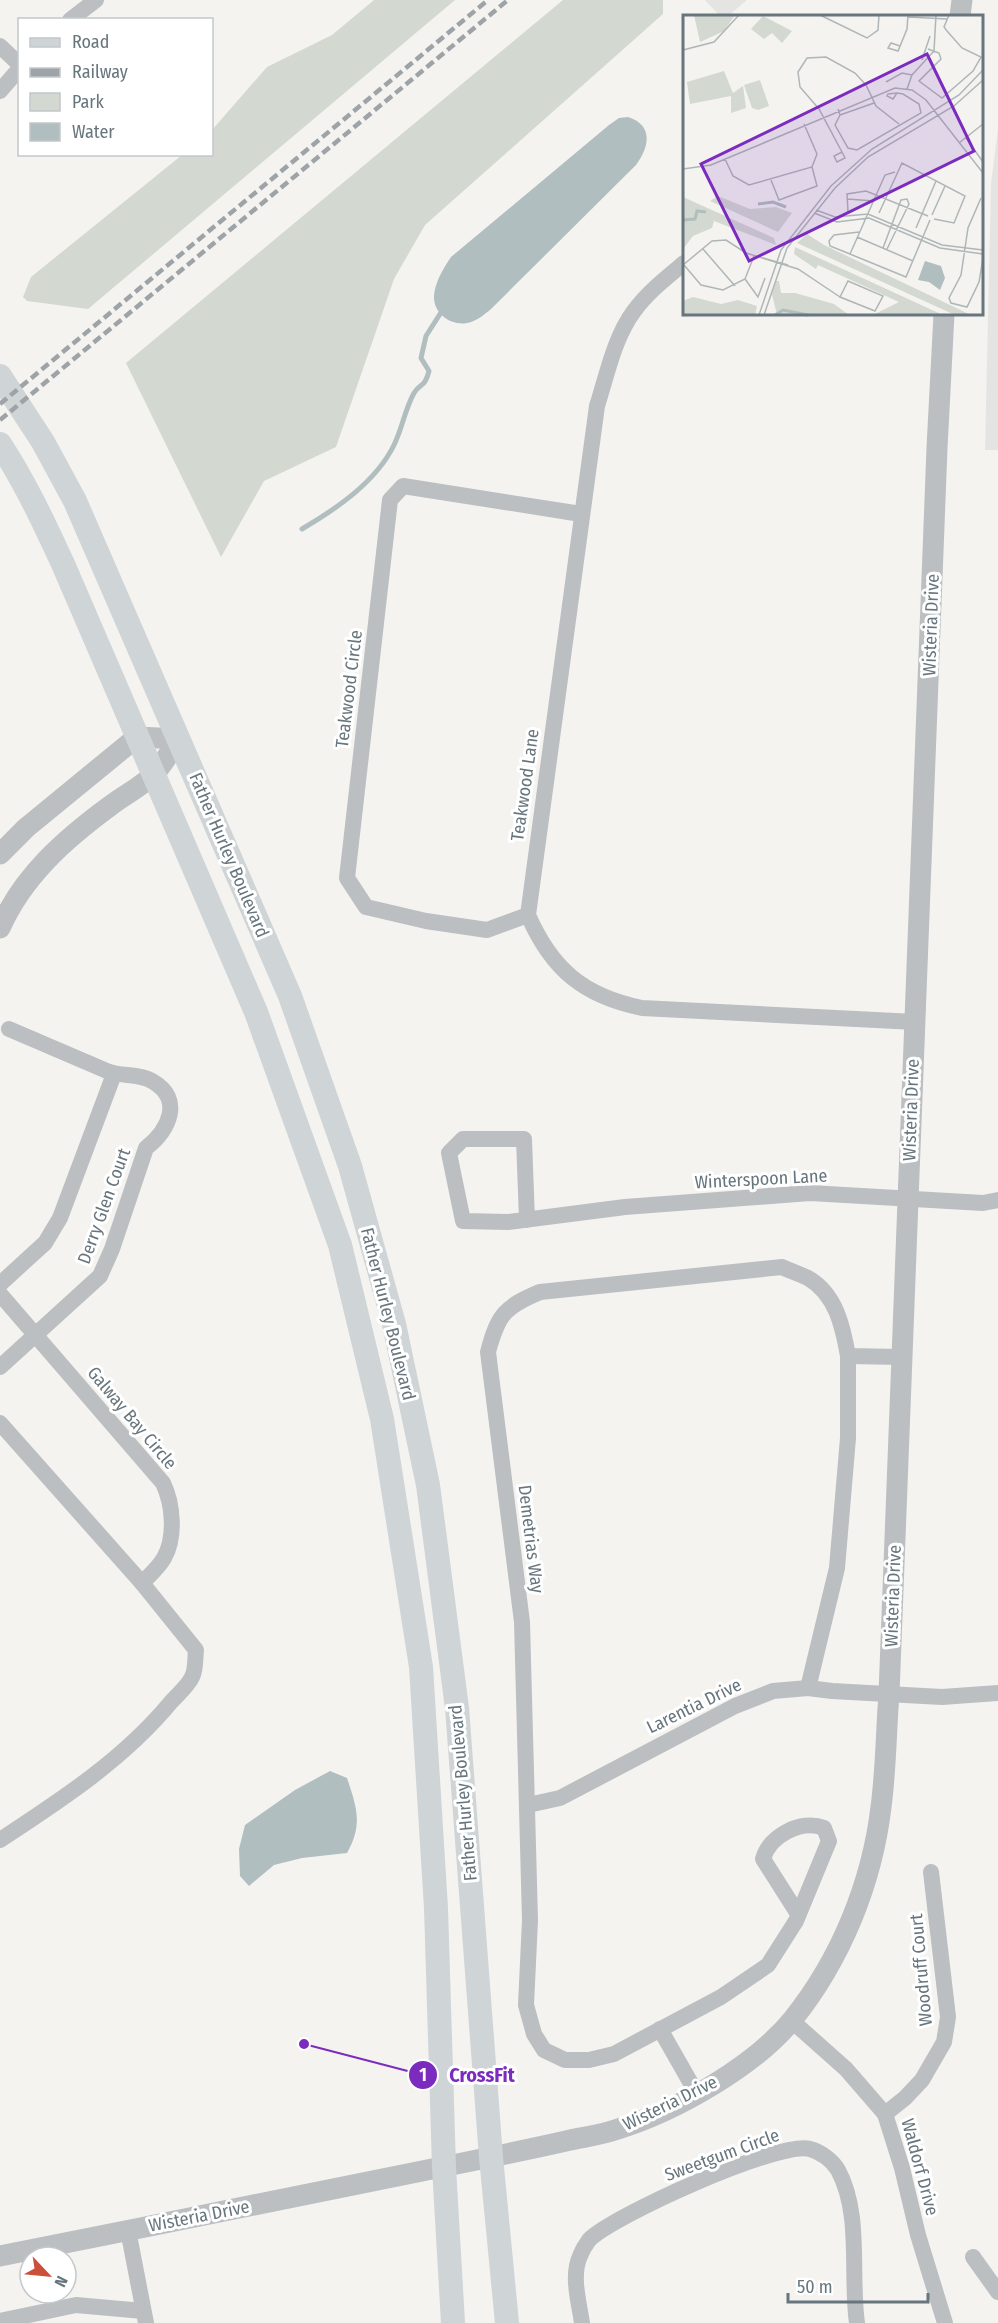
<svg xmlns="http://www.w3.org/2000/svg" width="998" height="2323" font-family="'Fira Sans Condensed',sans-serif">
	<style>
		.built { fill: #e4e5e3 }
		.green { fill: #d3d8d0 }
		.water { fill: #b1bec0 }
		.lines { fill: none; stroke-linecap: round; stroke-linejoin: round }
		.stream { stroke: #b1bec0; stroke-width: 5 }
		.minor { stroke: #bbbfc1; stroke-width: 16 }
		.tertiary { stroke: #bbbfc1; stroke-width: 21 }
		.secondary { stroke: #cfd4d6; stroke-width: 24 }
		.rail { stroke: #9ea3a7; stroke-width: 4.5; stroke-dasharray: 9 4.5; stroke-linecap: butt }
		.labels { text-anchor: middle; stroke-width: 6; stroke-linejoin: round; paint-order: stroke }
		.street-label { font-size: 18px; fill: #67757d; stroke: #fff }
		.inset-river { fill: none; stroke: #b1bec0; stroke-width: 3 }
		.inset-road { fill: none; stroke: #afb6b8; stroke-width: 1.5 }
		.view { fill: #7b2cbf; fill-opacity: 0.15; stroke: #7b2cbf; stroke-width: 3 }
		.inset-edge { fill: none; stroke: #67757d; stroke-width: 3 }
		.leader { fill: none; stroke: #7b2cbf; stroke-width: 2 }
		.callout-dot { fill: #7b2cbf; stroke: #fff; stroke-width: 2 }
		.mark-label { font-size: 18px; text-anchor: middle; font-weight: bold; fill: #fff }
		.callout-label { font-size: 20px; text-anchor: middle; font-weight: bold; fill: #7b2cbf; stroke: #fff; stroke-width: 6; stroke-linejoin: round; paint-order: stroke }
	</style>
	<rect width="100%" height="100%" fill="#f4f3f0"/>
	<g class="built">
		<path d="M 705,0 L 747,0 L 728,16 L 720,16 Z"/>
		<path d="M 998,129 L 998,450 L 985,450 L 991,184 Z"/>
	</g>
	<g class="green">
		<path d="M 374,0 L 455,0 L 88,309 L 27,301 L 23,297 L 31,277 L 182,155 L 212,154 L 212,130 L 267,67 L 332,35 Z"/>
		<path d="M 563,0 L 663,0 L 663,14 L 425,225 L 394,279 L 336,447 L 264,481 L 221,557 L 126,363 Z"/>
	</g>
	<g class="water">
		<path d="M 628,117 C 653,125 650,146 636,165 L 491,309 C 485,314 478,320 471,322 C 454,328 433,315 434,296 C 435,282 443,269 451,257 L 609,125 L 619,118 Z"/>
		<path d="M 330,1771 L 347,1778 C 357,1808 363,1825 347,1853 L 302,1858 L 274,1865 L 249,1886 L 240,1876 L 239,1849 L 245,1825 L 295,1790 Z"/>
	</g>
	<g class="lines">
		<path class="stream" d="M 302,529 C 336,509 376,482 394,445 C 402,429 405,409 414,393 C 421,382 424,389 429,371 L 421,358 L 426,336 L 440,314"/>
		<g class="minor">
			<path d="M 70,20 L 96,0"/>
			<path d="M 0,46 L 20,65"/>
			<path d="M 0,91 L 20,68"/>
			<path d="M 684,263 C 666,278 648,292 634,311 C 614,338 607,375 597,406 L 528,915 C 552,970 584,996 642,1008 L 915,1022"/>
			<path d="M 528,915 L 487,930 L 426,921 L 366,907 L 347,878 L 390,500 L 403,486 L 581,514"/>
			<path d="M 527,1220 L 524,1139 L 463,1139 L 449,1153 L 463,1221 L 508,1222 L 625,1207 L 810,1193 L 983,1203 L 998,1200"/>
			<path d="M 0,1284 L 45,1243 L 60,1218 L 114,1074"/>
			<path d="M 0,1294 L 163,1483 C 173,1504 176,1537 164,1558 C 159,1567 150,1575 142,1583"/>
			<path d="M 0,1367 L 100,1276 L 112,1249 L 146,1148 C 169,1130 184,1099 152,1081 C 138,1073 121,1077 107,1071 C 74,1057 42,1043 9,1029"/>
			<path d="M 0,1423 L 142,1583 L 196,1650 C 195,1658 196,1670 192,1677 C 188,1686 178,1694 171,1702 C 124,1759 61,1800 0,1840"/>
			<path d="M 808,1688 L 837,1568 L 848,1438 L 848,1356"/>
			<path d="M 528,1805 L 560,1798 L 735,1706 L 773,1691 L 808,1688 L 832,1691 L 942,1697 L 998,1693"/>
			<path d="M 798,1914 L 763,1859 C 769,1836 801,1819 824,1828 L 829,1841 L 796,1921 L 768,1965 L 721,1997 L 614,2054 L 589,2060 L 565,2060 L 544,2050 L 534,2034 L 526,2005 L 530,1920 L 522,1622 L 488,1352 C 498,1315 504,1307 540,1292 L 782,1267 C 790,1271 800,1274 808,1278 C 836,1294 843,1327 848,1356 L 902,1357"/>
			<path d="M 792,2021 L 846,2069 L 885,2114 L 902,2168 L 918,2235 L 945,2323"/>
			<path d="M 660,2029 L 697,2094"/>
			<path d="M 885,2114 L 905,2098 L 922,2080 L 944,2042 L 948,2017 L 931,1872"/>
			<path d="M 128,2230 L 146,2323"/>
			<path d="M 973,2257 L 998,2292"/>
			<path d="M 0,2321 L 76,2305 L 143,2311"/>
			<path d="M 582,2323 C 579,2302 571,2276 580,2256 C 582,2251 586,2244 589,2240 C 612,2216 780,2140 810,2149 C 821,2152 832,2160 838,2170 C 862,2214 850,2275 857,2323"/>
		</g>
		<g class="tertiary">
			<path d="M 960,16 L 962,0"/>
			<path d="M 0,854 L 26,828 L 137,737 L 179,739"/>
			<path d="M 0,928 C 23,876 65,839 110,806 C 124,795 143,786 155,773 C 164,763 171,750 179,739"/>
			<path d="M 0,2256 C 144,2227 288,2199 432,2169 C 477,2160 522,2151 566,2141 C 583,2137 602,2135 618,2129 C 676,2111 755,2066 793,2019 C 841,1959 872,1883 881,1807 C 886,1770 886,1732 889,1694 L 937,448 L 944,314"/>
		</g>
		<g class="secondary">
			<path d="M 0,376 L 43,442 L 75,501 L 290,996 L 350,1166 L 394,1324 L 428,1485 L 457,1708 L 491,2157 L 507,2323"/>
			<path d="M 0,444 C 25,482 44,523 63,564 L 256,1012 L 340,1245 L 382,1419 L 421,1667 L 436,1908 L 444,2167 L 453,2323"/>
		</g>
		<g class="rail">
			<path d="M 0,404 L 488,0"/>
			<path d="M 0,420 L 508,0"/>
		</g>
	</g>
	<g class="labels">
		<g class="street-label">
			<text transform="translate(931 625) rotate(-88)" y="6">Wisteria Drive</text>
			<text transform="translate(349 689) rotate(-83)" y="6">Teakwood Circle</text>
			<text transform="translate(525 785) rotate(-82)" y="6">Teakwood Lane</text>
			<text transform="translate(229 855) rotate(67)" y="6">Father Hurley Boulevard</text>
			<text transform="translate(911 1110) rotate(-88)" y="6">Wisteria Drive</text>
			<text transform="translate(761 1179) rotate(-3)" y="6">Winterspoon Lane</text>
			<text transform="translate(104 1206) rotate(-70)" y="6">Derry Glen Court</text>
			<text transform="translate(388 1314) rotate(76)" y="6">Father Hurley Boulevard</text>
			<text transform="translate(132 1418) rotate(50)" y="6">Galway Bay Circle</text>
			<text transform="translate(531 1539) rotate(83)" y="6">Demetrias Way</text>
			<text transform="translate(893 1596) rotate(-88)" y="6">Wisteria Drive</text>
			<text transform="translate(694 1706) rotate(-26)" y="6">Larentia Drive</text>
			<text transform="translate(463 1793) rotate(-95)" y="6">Father Hurley Boulevard</text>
			<text transform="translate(921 1970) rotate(-95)" y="6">Woodruff Court</text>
			<text transform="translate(670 2103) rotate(-26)" y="6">Wisteria Drive</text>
			<text transform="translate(722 2155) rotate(-20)" y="6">Sweetgum Circle</text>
			<text transform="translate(920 2167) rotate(75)" y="6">Waldorf Drive</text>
			<text transform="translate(199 2216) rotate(-11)" y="6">Wisteria Drive</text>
		</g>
	</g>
	<g transform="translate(683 15)">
		<rect width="300" height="300" fill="#f4f3f0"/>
		<path d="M 11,0 L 52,0 L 41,16 L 17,27 ZM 80,1 L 109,16 L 99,28 L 89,18 L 81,24 L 68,14 ZM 41,56 L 50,78 L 60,71 L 63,93 L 48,98 L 48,81 L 7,89 L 4,67 ZM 77,65 L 86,91 L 75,95 L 69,93 L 61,70 ZM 35,181 L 67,194 L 93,192 L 109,198 L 95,217 L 27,186 ZM 0,182 L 91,223 L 93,230 L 31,206 L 29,213 L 10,221 L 0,234 ZM 124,219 L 141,230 L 288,300 L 272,300 L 114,228 ZM 112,232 L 260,300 L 190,300 L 216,287 L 135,250 L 133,254 L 111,239 ZM 93,266 L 96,266 L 98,278 L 112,278 L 151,289 L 166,300 L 94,300 L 89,279 ZM 10,282 L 38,289 L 55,285 L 74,291 L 72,300 L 0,300 L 0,286 Z" fill="#d3d8d0"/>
		<path d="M 242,246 L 258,251 L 262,263 L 257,275 L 246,267 L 235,265 Z" fill="#b1bec0"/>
		<path class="inset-river" d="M 75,189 L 90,187 L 103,192M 0,205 L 12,204 L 14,196 L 23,197M 92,300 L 100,295 L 125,300"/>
		<path class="inset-road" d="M 137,0 L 184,23 L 195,15 L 196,0M 225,2 L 264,4M 217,31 L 208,28 L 205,33 L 215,36 L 224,14 L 225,0M 245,34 L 256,38 L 258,44 L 236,66 L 259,83 L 290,56 L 298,42 L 279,33 L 264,16 L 261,12 L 266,0M 0,35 L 31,27 L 56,0M 239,45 L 247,21M 203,67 L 219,58 L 229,60M 224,74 L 229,60 L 251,36 L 253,0M 155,94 L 157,100 L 152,110 L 165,133 L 174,135 L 238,98 L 236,89 L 220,79 L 214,78 L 205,79 L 204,81 L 210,84 L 214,78M 157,100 L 191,88M 283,123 L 300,147M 276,128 L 300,109M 159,137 L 151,141 L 154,147 L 162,143 L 160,139 L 136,94 L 117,72 L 115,57 L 124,43 L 143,42 L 172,58 L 183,70 L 193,91 L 216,109M 42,144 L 50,161 L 66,170 L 129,152 L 134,139 L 121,109M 0,154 L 28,150 L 212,73 L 229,75 L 243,85 L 300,158M 212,157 L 202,160 L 167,239 L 223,262 L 247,205M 88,165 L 96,185 L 134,171 L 129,152M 298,183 L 285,213 L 278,260 L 266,283 L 268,288 L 284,292 L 296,267 L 300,243M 164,184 L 191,186M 133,195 L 152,202 L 185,199 L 259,230 L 300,235M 165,197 L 164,179 L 183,176 L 245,201M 131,198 L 154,207 L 186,203 L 257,233 L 300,239M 196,198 L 219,148 L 282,181 L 271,208 L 251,204M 249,200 L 262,171M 233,213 L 253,166M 174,222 L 230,246M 200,233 L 218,185 L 224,184 L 226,189 L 204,234M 20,234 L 52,271M 167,239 L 147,231 L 146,226 L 151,220 L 176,217M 80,243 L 105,250M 0,250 L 29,226 L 43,225 L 63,238 L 115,254 L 157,282M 1,250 L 18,270 L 40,275 L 62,264 L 71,241M 62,264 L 75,282 L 82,263M 165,266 L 200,281 L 192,296 L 157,282 ZM 76,300 L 98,235 L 148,171 L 189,134 L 276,80 L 300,55M 81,300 L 104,233 L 152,173 L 185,142 L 271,91 L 300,65"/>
		<path class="view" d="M 244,39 L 291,136 L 66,246 L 18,149 Z"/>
		<rect width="300" height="300" class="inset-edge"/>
	</g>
	<path class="leader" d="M304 2044L423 2075"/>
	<g class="callout-dot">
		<circle cx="304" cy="2044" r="6"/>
		<circle cx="423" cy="2075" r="15"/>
	</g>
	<g class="mark-label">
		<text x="423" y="2081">1</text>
	</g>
	<g class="callout-label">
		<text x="482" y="2082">CrossFit</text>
	</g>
	<rect x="18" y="18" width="195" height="138" fill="#ffffff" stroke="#c2c8cb" stroke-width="1.5"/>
	<rect x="30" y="38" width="30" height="9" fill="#cfd4d6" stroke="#c2c8cb" stroke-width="1.5"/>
	<text x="72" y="48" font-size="18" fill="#67757d">Road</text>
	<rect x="30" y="68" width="30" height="9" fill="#9ea3a7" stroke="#c2c8cb" stroke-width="1.5"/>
	<text x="72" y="78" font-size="18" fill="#67757d">Railway</text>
	<rect x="30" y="93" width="30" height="18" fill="#d3d8d0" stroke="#c2c8cb" stroke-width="1.5"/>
	<text x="72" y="108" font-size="18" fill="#67757d">Park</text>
	<rect x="30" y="123" width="30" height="18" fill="#b1bec0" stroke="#c2c8cb" stroke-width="1.5"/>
	<text x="72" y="138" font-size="18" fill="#67757d">Water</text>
	<g transform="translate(48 2275) rotate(116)"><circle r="28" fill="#ffffff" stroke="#c2c8cb" stroke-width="1.5"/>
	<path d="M0-4.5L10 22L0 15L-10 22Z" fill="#cb4f39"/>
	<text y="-9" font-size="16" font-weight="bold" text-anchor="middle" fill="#67757d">N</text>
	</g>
	<path d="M788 2293v9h140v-9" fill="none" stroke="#67757d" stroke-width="3"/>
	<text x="797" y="2293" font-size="18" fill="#67757d" stroke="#ffffff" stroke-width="4.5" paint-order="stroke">50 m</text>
</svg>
